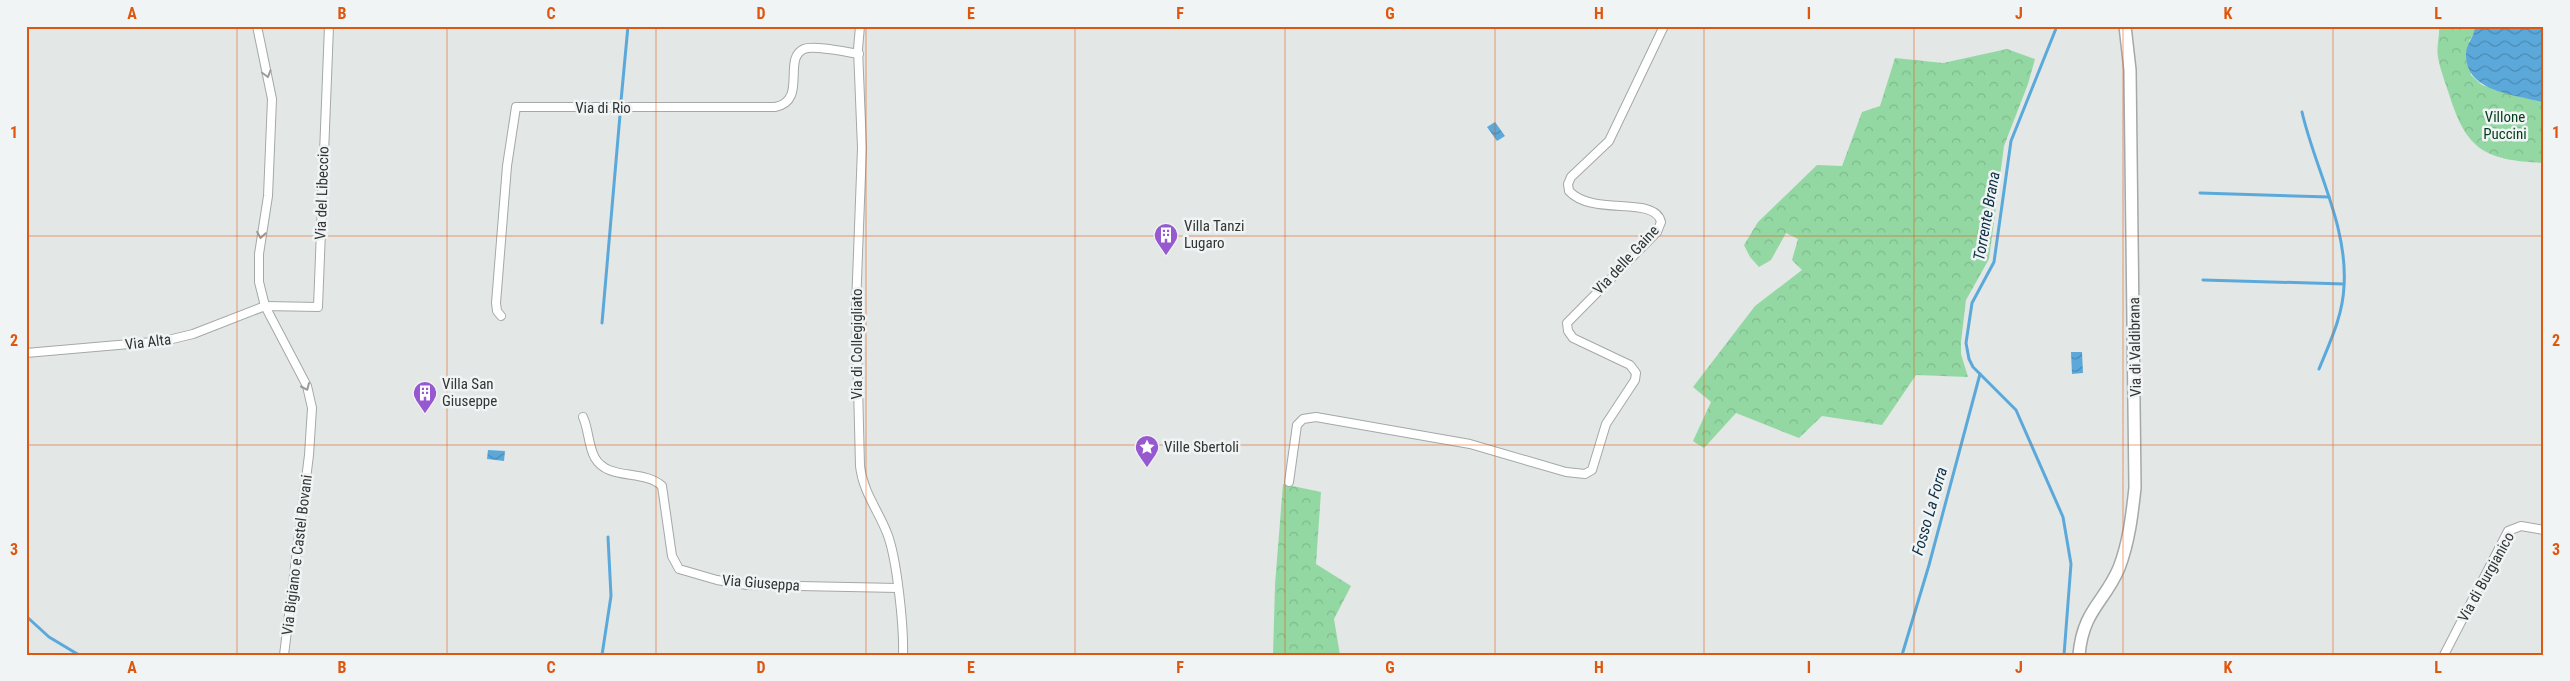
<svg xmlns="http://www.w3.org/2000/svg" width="2570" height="681" font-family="'Roboto Condensed',sans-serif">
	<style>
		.forest { fill: url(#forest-crowns) }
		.water { fill: url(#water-waves) }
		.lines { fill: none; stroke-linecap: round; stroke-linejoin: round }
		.stream { stroke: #5ba9db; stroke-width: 3 }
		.street-casing { stroke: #a4a8a8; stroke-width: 10 }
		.secondary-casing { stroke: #a4a8a8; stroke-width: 14 }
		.street { stroke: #fff; stroke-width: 8 }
		.secondary { stroke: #fff; stroke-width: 11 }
		.oneway { stroke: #999a9a }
		.grid { fill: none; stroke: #df570e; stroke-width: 1; stroke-opacity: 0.55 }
		.labels { text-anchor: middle; stroke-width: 5; stroke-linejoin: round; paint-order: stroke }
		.street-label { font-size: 15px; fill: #333434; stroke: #f0f4f4 }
		.park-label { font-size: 15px; fill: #033d1a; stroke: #f0f4f4 }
		.poi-label { font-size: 15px; fill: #333434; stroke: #f0f4f4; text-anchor: start }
		.water-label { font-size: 16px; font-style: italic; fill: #0e3146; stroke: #f0f4f4 }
		.neatline { fill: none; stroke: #df570e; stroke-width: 2 }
		.grid-label { font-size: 16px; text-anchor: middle; font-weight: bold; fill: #df570e }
	</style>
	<defs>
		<pattern id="forest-crowns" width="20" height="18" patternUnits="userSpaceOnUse" patternTransform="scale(1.25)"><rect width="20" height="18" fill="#93d8a3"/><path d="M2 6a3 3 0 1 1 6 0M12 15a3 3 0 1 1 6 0" fill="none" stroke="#7fba8d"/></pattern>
		<pattern id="water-waves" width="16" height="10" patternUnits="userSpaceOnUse" patternTransform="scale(1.25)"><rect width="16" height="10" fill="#5ba9db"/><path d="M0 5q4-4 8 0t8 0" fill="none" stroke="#4c8ab2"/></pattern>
	</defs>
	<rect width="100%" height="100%" fill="#e3e7e6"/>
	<g class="forest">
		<path d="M 2439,26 L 2475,26 L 2475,32 L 2469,41 L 2471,75 L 2482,85 L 2544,103 L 2544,163 C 2486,160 2467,152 2449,94 C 2445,82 2440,69 2438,57 C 2436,47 2440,36 2439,26 Z"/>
		<path d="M 2007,49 L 2035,59 L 2028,84 L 2004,146 L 1989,259 L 1966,300 L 1961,342 L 1961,354 L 1968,377 L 1916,375 L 1882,425 L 1822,416 L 1799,438 L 1736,413 L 1704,448 L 1693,441 L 1711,402 L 1693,387 L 1755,306 L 1802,270 L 1792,260 L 1798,239 L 1786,233 L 1771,260 L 1759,267 L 1750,257 L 1744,245 L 1758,222 L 1817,165 L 1842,166 L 1862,112 L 1880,106 L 1895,58 L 1943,63 Z"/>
		<path d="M 1283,484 L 1321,492 L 1316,564 L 1351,586 L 1334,619 L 1340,655 L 1273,655 L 1275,585 Z"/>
	</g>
	<g class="water">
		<path d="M 2475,26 L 2544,26 L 2544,103 C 2517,94 2467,93 2466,56 C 2465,44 2475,37 2475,26 Z"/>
		<path d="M 1495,122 L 1505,136 L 1497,141 L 1487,127 Z"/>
		<path d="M 2071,352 L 2082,352 L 2083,373 L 2072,374 Z"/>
		<path d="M 488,450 L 505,451 L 504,461 L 487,459 Z"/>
	</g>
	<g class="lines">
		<g class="stream">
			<path d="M 2057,26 L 2011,141 L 1994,262 L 1972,303 L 1966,343 L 1969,359 L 1973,367 L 2016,410 L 2063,517 L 2071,564 L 2064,655"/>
			<path d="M 2470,26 L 2477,28"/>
			<path d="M 621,101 L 628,26"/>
			<path d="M 2302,112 C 2315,169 2348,226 2344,286 C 2343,315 2330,342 2319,369"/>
			<path d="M 2200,193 L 2329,197"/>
			<path d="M 2203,280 L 2344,284"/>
			<path d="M 602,323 L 620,115"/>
			<path d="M 26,616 L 49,637 L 79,655"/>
			<path d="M 602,655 L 611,596 L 608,537"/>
			<path d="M 1902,655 L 1929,565 L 1980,374"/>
		</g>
		<g class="street-casing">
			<g id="street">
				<path d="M 257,26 L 272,99 L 268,196 L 259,254 L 259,282 L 265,306 L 307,386 L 312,408 L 309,455 L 284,655"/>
				<path d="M 860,26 L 858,49 L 862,148 L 856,306 L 860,466 C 863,492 878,510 887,533 C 897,558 904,628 903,655"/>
				<path d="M 501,316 L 497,311 L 496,303 L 507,166 L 516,107 L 775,107 C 808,101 782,58 804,49 C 814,45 846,52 859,54"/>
				<path d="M 26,353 L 164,341 L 193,334 L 265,306 L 318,307 L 329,26"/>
				<path d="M 583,417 C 589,430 588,446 595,458 C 608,481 644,469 662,486 L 672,556 L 679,569 L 717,580 L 747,585 L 898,588"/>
				<path d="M 1289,482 L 1297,425 L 1303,419 L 1316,417 L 1470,444 L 1566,472 L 1585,474 L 1592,470 L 1606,424 L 1635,380 L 1636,373 L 1630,365 L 1573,338 L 1568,331 L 1567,323 L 1657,232 L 1661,222 C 1655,195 1593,217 1569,191 L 1568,184 L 1571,177 L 1609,141 L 1664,26"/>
				<path d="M 2444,655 L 2508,531 L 2521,526 L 2544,530"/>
			</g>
		</g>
		<g class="secondary-casing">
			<path id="secondary" d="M 2079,655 C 2083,610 2104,603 2119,568 C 2129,542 2132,515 2135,488 L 2130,70 L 2125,26"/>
		</g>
		<use href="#street" class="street"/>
		<use href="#secondary" class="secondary"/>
	</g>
	<defs><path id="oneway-chevron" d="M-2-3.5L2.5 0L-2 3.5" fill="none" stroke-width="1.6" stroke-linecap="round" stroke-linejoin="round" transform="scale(1.25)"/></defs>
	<g class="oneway">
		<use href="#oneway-chevron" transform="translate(267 74) rotate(74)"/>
		<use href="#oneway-chevron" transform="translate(261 235) rotate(99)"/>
		<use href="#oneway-chevron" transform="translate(306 387) rotate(66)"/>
	</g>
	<path class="grid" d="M 237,26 L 237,655M 447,26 L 447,655M 656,26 L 656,655M 866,26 L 866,655M 1075,26 L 1075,655M 1285,26 L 1285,655M 1495,26 L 1495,655M 1704,26 L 1704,655M 1914,26 L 1914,655M 2123,26 L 2123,655M 2333,26 L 2333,655M 26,236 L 2544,236M 26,445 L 2544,445"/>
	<defs>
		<g id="building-pin" transform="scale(1.25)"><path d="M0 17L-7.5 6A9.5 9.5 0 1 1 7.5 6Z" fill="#9759cf" stroke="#f0f4f4"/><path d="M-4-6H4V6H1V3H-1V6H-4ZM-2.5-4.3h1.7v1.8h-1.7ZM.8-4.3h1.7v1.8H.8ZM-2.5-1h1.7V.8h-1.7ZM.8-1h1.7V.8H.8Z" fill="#fff"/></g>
		<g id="sight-pin" transform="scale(1.25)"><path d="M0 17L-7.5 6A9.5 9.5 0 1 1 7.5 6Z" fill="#9759cf" stroke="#f0f4f4"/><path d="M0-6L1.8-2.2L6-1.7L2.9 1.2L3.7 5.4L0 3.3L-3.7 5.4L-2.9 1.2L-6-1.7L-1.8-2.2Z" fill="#fff"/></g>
	</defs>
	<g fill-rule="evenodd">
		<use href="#building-pin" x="1166" y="235"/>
		<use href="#building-pin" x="425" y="393"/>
		<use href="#sight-pin" x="1147" y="447"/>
	</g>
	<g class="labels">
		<g class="street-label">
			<text x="603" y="113">Via di Rio</text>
			<text transform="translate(322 193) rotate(-88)" y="5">Via del Libeccio</text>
			<text transform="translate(1626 260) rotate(-47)" y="5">Via delle Gaine</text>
			<text transform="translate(148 342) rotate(-7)" y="5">Via Alta</text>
			<text transform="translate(857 344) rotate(-90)" y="5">Via di Collegigliato</text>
			<text transform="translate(2135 347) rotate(-91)" y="5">Via di Valdibrana</text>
			<text transform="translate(297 555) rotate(-83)" y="5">Via Bigiano e Castel Bovani</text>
			<text transform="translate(2486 577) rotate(-61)" y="5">Via di Burgianico</text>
			<text transform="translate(761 583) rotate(4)" y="5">Via Giuseppa</text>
		</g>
		<g class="park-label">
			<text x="2505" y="122">Villone<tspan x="2505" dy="17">Puccini</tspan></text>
		</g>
		<g class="poi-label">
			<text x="1184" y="231">Villa Tanzi<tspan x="1184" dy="17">Lugaro</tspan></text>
			<text x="442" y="389">Villa San<tspan x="442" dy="17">Giuseppe</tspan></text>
			<text x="1164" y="452">Ville Sbertoli</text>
		</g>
		<g class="water-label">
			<text transform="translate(1986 216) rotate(-80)" y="6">Torrente Brana</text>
			<text transform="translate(1929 511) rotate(-74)" y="6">Fosso La Forra</text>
		</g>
	</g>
	<rect width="2570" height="681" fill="none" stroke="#f0f4f4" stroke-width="55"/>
	<rect x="28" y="28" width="2514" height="626" class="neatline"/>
	<g class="grid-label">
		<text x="132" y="19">A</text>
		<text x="342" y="19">B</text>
		<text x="551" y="19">C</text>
		<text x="761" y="19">D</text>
		<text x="971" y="19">E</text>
		<text x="1180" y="19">F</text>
		<text x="1390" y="19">G</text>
		<text x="1599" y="19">H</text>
		<text x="1809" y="19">I</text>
		<text x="2019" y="19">J</text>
		<text x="2228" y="19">K</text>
		<text x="2438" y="19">L</text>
		<text x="14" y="138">1</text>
		<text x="2556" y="138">1</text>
		<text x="14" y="346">2</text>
		<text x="2556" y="346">2</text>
		<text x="14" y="555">3</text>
		<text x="2556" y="555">3</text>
		<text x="132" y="673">A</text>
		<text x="342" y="673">B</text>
		<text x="551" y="673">C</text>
		<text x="761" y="673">D</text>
		<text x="971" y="673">E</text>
		<text x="1180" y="673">F</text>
		<text x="1390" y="673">G</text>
		<text x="1599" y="673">H</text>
		<text x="1809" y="673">I</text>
		<text x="2019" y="673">J</text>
		<text x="2228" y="673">K</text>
		<text x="2438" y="673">L</text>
	</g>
</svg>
